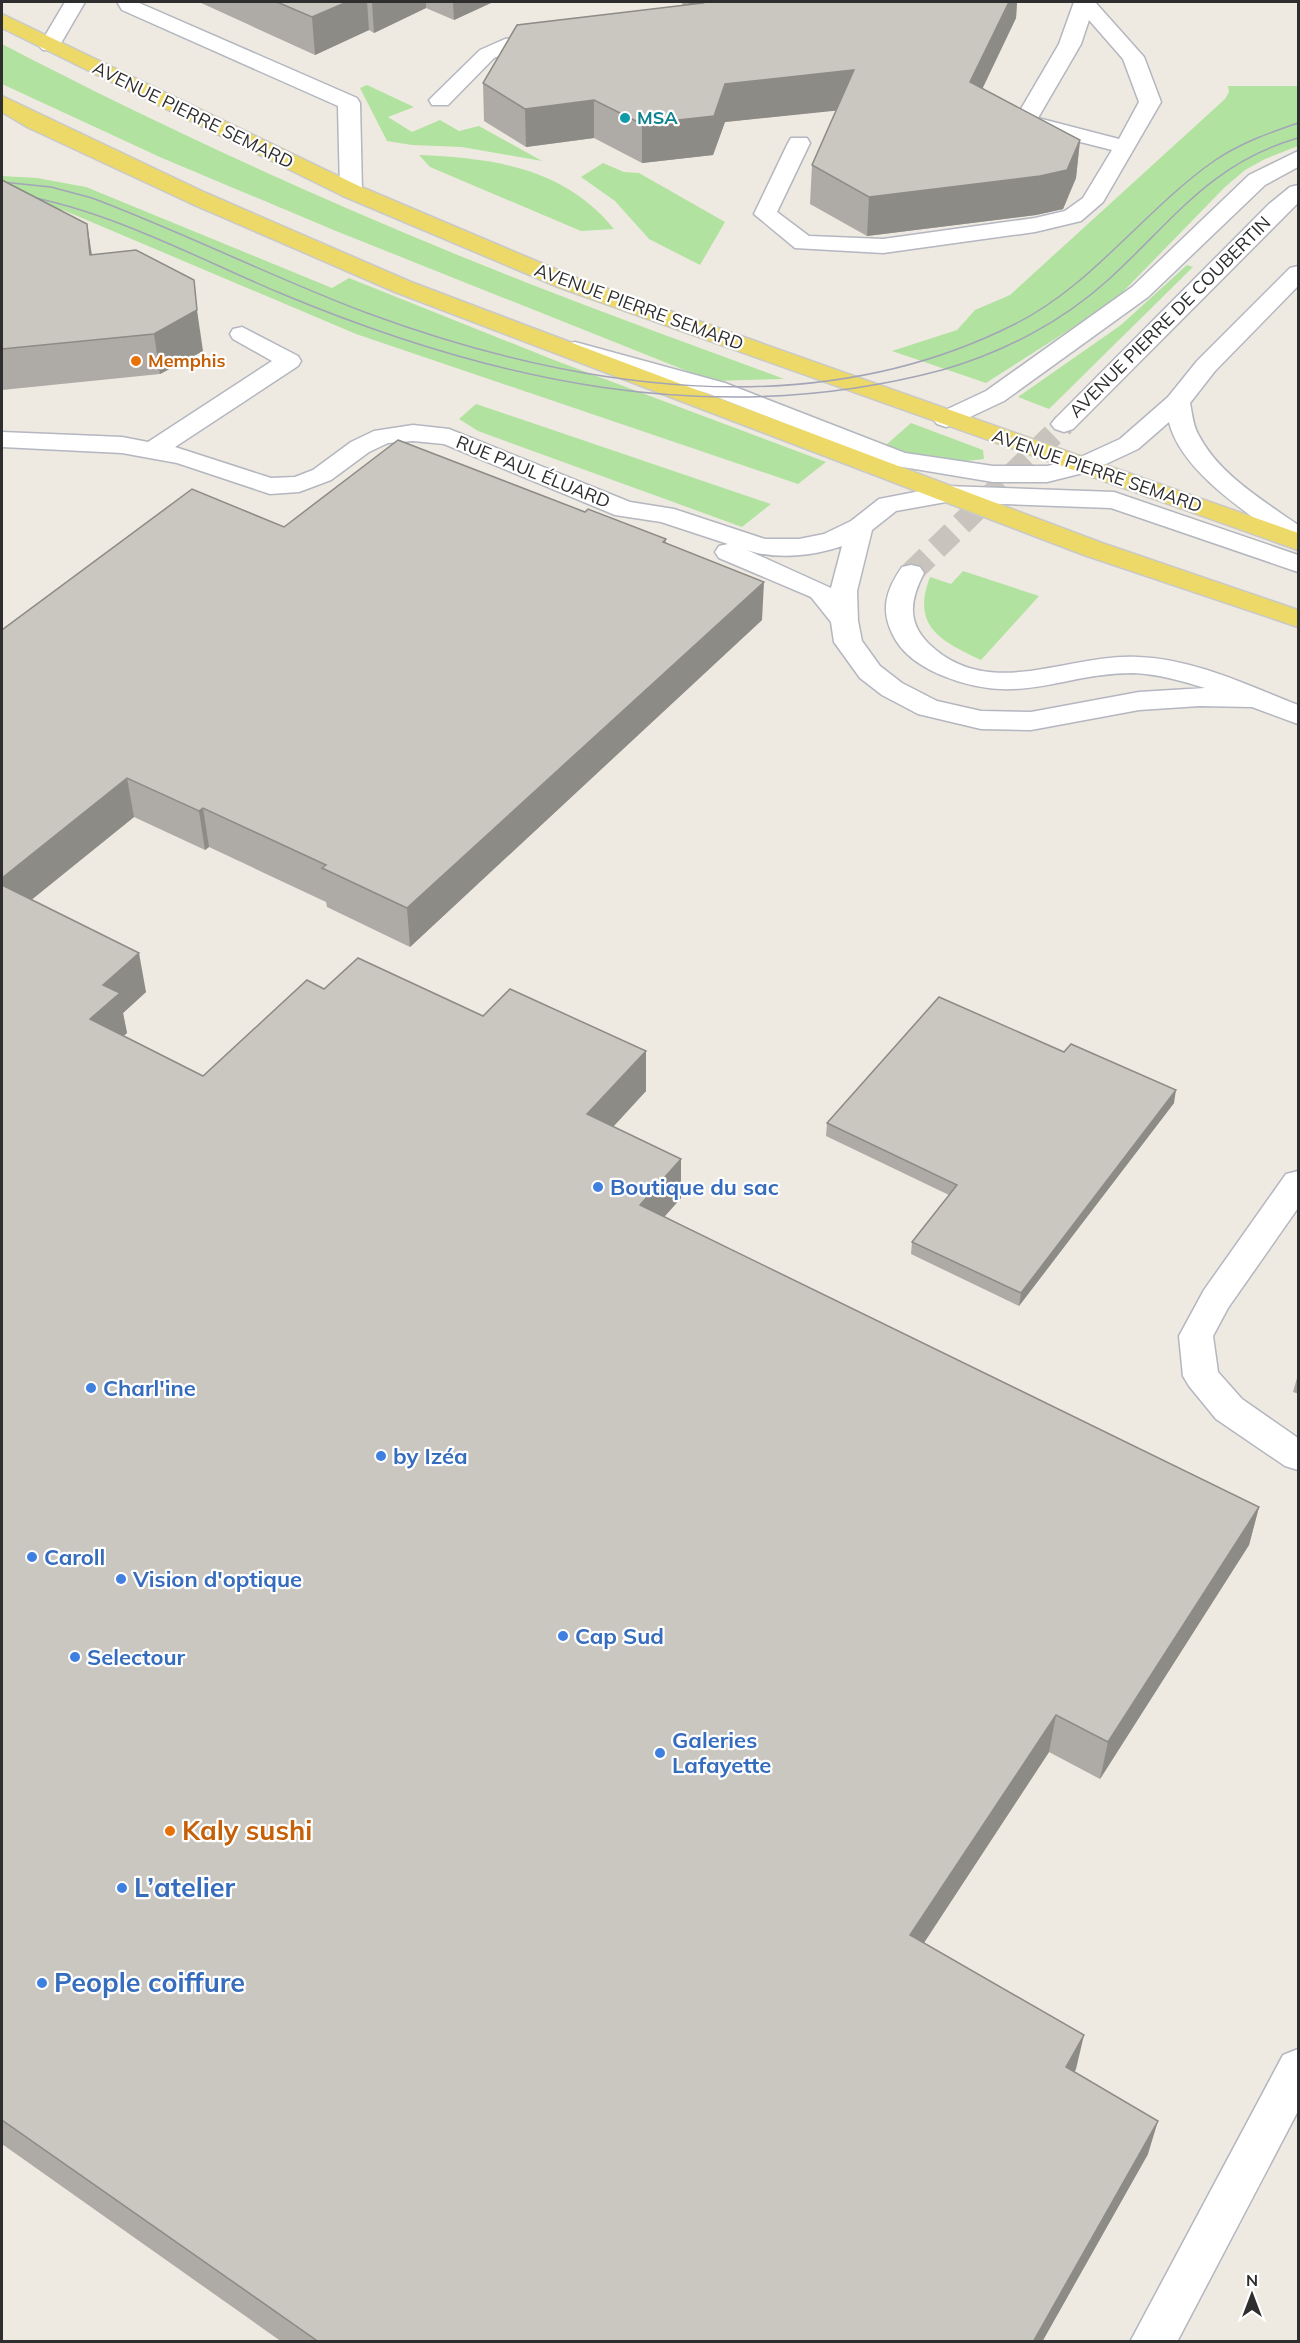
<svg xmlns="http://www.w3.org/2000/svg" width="1300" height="2343" font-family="Mulish,sans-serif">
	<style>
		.green { fill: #b1e2a0 }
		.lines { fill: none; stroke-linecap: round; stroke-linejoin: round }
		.minor-tunnel { stroke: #c8c4bd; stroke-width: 23; stroke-dasharray: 23 12; stroke-linecap: butt }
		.minor-casing { stroke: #b4b6c0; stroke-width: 3 }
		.major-casing { stroke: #c9c9c9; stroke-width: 3 }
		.minor { fill: #fff; fill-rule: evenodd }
		.major { fill: #edd967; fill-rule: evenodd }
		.tram { stroke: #a3a4b7; stroke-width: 1.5 }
		.wall { fill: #aeaaa5 }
		.shaded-wall { fill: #8d8b86 }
		.building { fill: #cac6c0; stroke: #8d8b86; stroke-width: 1.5 }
		.culture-dot { fill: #0f9aa8; stroke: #fff; stroke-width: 2 }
		.food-dot { fill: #e8710a; stroke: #fff; stroke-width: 2 }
		.shop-dot { fill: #3f7fe0; stroke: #fff; stroke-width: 2 }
		.labels { text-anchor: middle; stroke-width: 4.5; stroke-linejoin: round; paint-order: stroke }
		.far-street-label { font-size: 18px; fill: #2e2e2e; stroke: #fff }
		.far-culture-label { font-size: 18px; font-weight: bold; fill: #0d838f; stroke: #fff; text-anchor: start }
		.far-food-label { font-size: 18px; font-weight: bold; fill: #c56008; stroke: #fff; text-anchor: start }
		.shop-label { font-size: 22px; font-weight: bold; fill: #366cbe; stroke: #fff; text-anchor: start }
		.near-food-label { font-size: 27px; font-weight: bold; fill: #c56008; stroke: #fff; text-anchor: start }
		.near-shop-label { font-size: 27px; font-weight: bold; fill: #366cbe; stroke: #fff; text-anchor: start }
	</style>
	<rect width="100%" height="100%" fill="#eeeae1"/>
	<g class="green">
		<path d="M 2,44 C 171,132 347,212 525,282 C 611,316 698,347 784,379 L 712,381 L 336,231 L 162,158 L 2,84 Z"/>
		<path d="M 367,85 L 414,107 L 388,117 L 412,132 L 440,120 L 459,131 L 479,126 L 542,161 L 462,147 L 412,145 L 387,141 L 360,88 Z"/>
		<path d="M 1228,86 L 1298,86 L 1298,146 L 1265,159 L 1245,170 L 1225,187 L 1113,302 L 986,383 L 892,351 L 957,330 L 975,310 L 1010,295 L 1225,99 L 1229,92 Z"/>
		<path d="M 419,155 C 494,158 564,168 614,229 L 581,231 L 430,167 Z"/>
		<path d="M 603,163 L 624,172 L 639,173 L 725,222 L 700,265 L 649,239 L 615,201 L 581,177 Z"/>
		<path d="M 2,176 L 37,178 L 86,187 L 332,288 L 349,278 L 554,360 L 826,462 L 798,484 L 356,334 L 63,210 L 2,200 Z"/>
		<path d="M 1187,265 L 1193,267 L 1049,409 L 1018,397 L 1121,325 Z"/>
		<path d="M 476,404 L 771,504 L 742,527 L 478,431 L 459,419 Z"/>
		<path d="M 911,423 L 983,450 L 984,459 L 940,464 L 886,445 Z"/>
		<path d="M 963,571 L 1039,596 L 981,660 C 941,641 911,627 930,577 L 951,584 Z"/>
	</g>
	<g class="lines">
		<path class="minor-tunnel" d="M 911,573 L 1064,424"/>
		<g class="minor-casing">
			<g id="minor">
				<path d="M 65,2 L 85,2 L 57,50 L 43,50 L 39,46 Z"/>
				<path d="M 117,2 L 137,2 L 357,98 L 360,103 L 362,191 L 359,196 L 343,196 L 340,191 L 338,106 L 122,10 Z"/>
				<path d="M 1074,2 L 1095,2 L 1144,57 L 1161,102 L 1103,202 L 1081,221 L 1035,232 L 883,253 L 795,248 L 754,214 L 788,143 L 791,138 L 807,138 L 810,143 L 777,212 L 809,236 L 883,239 L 1035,218 L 1065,211 L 1083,198 L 1112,150 L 1017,126 L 1014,121 L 1059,44 ZM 1089,20 L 1123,59 L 1139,102 L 1119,139 L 1038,118 L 1081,44 Z"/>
				<path d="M 546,33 L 553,35 L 557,39 L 553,43 L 516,49 L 494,58 L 448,105 L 432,105 L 429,100 L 480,50 L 505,39 Z"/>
				<path d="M 1298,151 L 1298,167 L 1265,185 L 1148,297 L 1004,401 L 955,424 L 946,427 L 937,424 L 933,419 L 937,414 L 986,391 L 1132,287 L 1249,175 Z"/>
				<path d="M 1298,185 L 1298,203 L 1073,429 L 1064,432 L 1055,429 L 1051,424 L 1055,419 L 1269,204 L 1290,187 Z"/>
				<path d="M 1298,266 L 1298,286 L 1215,371 L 1190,403 C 1192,413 1193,425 1198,434 C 1218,474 1264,501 1298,525 L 1298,545 L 1289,543 C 1249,514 1181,472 1169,422 L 1138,449 L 1091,471 L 1047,482 L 993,482 L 891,465 L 707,393 L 566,354 L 563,349 L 566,344 L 575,342 L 725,383 L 905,453 L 993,466 L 1047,466 L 1074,460 L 1120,439 L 1168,397 L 1197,361 L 1290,268 Z"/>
				<path d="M 242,327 L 298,356 L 301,361 L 298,366 L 175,447 L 271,478 L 295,477 L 313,470 L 351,442 L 374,431 L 413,425 L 449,429 L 630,502 L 674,509 L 765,539 L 799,539 L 824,534 L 851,521 L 879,499 L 946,486 L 1114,492 L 1298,555 L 1298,572 L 1111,508 L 946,502 L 896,511 L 872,530 L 857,591 L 858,621 L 862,641 L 880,666 L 902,683 L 937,701 L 981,711 L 1031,712 L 1139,692 L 1205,688 C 1182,681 1158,674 1134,673 C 1059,673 1021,708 941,675 C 922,667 902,654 893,635 C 880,610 886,590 902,567 L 911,565 L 920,567 L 924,573 C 911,598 906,621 928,643 C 989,703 1068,653 1138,657 C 1194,659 1247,685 1298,705 L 1298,724 L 1252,707 L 1200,706 L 1139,710 L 1031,730 L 981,729 L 918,714 L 882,695 L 860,678 L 834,642 L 831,622 L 811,597 L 719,558 L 715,552 L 719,546 L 728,544 L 661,522 L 615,515 L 444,444 L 413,441 L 388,443 L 369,452 L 331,480 L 299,492 L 270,494 L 177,463 L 122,453 L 2,447 L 2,432 L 122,437 L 148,442 L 272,361 L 233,339 L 230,334 L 233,329 ZM 842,546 L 831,588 L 747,550 C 776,560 813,556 842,546 Z"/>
				<path d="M 1298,1171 L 1298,1208 L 1228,1308 L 1213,1336 L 1218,1372 L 1242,1399 L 1298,1438 L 1298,1470 L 1285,1466 L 1216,1419 L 1189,1386 L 1183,1376 L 1179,1336 L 1204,1290 L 1286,1174 Z"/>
				<path d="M 1298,2049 L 1298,2111 L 1177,2342 L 1130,2342 L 1283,2055 Z"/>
			</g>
		</g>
		<g class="major-casing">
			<g id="major">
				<path d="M 2,14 L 359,186 L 574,277 L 1298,533 L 1298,550 L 558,287 L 343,196 L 2,28 Z"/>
				<path d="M 2,96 L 206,193 L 411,282 L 1102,543 L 1298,610 L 1298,627 L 1084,555 L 395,292 L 190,203 L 27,127 L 2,112 Z"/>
			</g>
		</g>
		<use href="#minor" class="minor"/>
		<use href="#major" class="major"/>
		<g class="tram">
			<path d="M 2,182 L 51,187 L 92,198 C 185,233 274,278 367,313 C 573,389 811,427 1015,324 C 1093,285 1144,210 1214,161 C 1240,143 1269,133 1298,123"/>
			<path d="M 2,192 C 100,205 190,255 280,293 C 493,382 713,431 942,370 C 1002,353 1062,322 1108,280 C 1172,222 1210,163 1298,138"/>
		</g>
	</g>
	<g class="wall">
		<path d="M 199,2 L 493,2 L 454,20 L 426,8 L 374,33 L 369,30 L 315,55 Z"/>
		<path d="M 681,2 L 1017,2 L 1016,18 L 982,89 L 1080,140 L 1076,178 L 1063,209 L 1036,215 L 867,236 L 810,204 L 812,165 L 836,110 L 725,122 L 713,155 L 642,163 L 594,138 L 526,147 L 484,121 L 483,83 L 683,5 Z"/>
		<path d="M 2,180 L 87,224 L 92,255 L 203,351 L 160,374 L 2,390 Z"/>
		<path d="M 585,512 L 666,539 L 666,543 L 762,620 L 410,947 L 327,907 L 326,902 L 209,847 L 205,850 L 134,817 L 31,900 L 146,992 L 123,1013 L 127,1033 L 123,1036 L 203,1076 L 324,989 L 483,1016 L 646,1051 L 646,1091 L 613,1127 L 681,1159 L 681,1198 L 664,1217 L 1259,1507 L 1249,1545 L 1100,1779 L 1049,1752 L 924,1943 L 1076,2069 L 1074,2072 L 1148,2154 L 1042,2342 L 282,2342 L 2,2144 L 2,630 L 284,527 Z"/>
		<path d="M 1174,1103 L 1019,1306 L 911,1254 L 912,1242 L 949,1195 L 826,1136 L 827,1123 Z"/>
		<path d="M 1299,1371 L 1299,1394 L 1293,1392 Z"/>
	</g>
	<g class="shaded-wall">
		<path d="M 347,2 L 367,2 L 369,30 L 315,55 L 312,17 Z"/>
		<path d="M 372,2 L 426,2 L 426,8 L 374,33 Z"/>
		<path d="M 453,2 L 493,2 L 454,20 Z"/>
		<path d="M 689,2 L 697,2 L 697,14 L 689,15 Z"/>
		<path d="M 1009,2 L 1017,2 L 1016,18 L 967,121 L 970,82 Z"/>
		<path d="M 854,70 L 852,109 L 725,122 L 713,155 L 642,163 L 642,124 L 725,84 Z"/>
		<path d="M 594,100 L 594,138 L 526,147 L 525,109 Z"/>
		<path d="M 1080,140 L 1076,178 L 1063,209 L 1036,215 L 867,236 L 869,197 Z"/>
		<path d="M 87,224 L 93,264 L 90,255 Z"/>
		<path d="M 197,310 L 203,351 L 160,374 L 154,334 Z"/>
		<path d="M 764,582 L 762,620 L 410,947 L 407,908 Z"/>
		<path d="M 127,778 L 134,817 L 4,922 L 2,908 L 2,878 Z"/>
		<path d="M 203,808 L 209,847 L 205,850 L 199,811 Z"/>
		<path d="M 139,953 L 146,992 L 123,1013 L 127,1033 L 97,1059 L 90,1019 L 103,985 Z"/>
		<path d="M 646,1051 L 646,1091 L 588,1154 L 587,1114 Z"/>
		<path d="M 1176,1090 L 1174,1103 L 1019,1306 L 1021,1293 Z"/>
		<path d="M 681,1159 L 681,1198 L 640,1244 L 640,1205 Z"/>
		<path d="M 1259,1507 L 1249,1545 L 1100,1779 L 1108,1742 Z"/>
		<path d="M 1056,1715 L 1049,1752 L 906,1970 L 910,1935 Z"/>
		<path d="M 1084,2035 L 1076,2069 L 1058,2101 L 1066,2067 Z"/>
		<path d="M 1158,2121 L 1148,2154 L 1042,2342 L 1033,2342 Z"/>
	</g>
	<g class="building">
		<path d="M 277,2 L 347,2 L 312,17 Z"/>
		<path d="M 702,2 L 1009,2 L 970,82 L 1080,140 L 1067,170 L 1040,176 L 869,197 L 812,165 L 854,70 L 725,84 L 714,116 L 642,124 L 594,100 L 525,109 L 483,83 L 517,25 L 703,3 Z"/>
		<path d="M 2,180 L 87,224 L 90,255 L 136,250 L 194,280 L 197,310 L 154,334 L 2,349 Z"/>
		<path d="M 398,440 L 585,512 L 588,509 L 666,539 L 663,542 L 764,582 L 407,908 L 322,868 L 326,865 L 203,808 L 199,811 L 127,778 L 2,878 L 2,630 L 192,489 L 284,527 Z"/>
		<path d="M 2,885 L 139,953 L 103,985 L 120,993 L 90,1019 L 203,1076 L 307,980 L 324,989 L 358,958 L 483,1016 L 510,989 L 646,1051 L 587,1114 L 681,1159 L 640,1205 L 1259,1507 L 1108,1742 L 1056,1715 L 910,1935 L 1084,2035 L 1066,2067 L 1158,2121 L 1033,2342 L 319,2342 L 2,2120 Z"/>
		<path d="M 939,997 L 1064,1052 L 1071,1044 L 1176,1090 L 1021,1293 L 912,1242 L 957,1185 L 827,1123 Z"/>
	</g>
	<circle class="culture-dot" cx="625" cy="118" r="6"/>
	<g class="food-dot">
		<circle cx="136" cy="361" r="6"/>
		<circle cx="170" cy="1831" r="6"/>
	</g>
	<g class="shop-dot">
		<circle cx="598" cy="1187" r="6"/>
		<circle cx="91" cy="1388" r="6"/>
		<circle cx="381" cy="1456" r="6"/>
		<circle cx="32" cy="1557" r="6"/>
		<circle cx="121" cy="1579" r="6"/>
		<circle cx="563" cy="1636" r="6"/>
		<circle cx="75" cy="1657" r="6"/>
		<circle cx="660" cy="1753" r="6"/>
		<circle cx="122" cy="1888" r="6"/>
		<circle cx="42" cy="1983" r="6"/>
	</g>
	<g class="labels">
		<g class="far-street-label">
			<text transform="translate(193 115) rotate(26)" y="6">AVENUE PIERRE SEMARD</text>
			<text transform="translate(639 307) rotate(20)" y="6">AVENUE PIERRE SEMARD</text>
			<text transform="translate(1170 317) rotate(-45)" y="6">AVENUE PIERRE DE COUBERTIN</text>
			<text transform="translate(1097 471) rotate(19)" y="6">AVENUE PIERRE SEMARD</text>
			<text transform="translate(533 472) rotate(22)" y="6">RUE PAUL ÉLUARD</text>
		</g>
		<g class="far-culture-label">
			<text x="637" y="124">MSA</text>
		</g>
		<g class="far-food-label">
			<text x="148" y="367">Memphis</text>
		</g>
		<g class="shop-label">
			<text x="610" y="1195">Boutique du sac</text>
			<text x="103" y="1396">Charl'ine</text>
			<text x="393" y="1464">by Izéa</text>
			<text x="44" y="1565">Caroll</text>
			<text x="133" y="1587">Vision d'optique</text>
			<text x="575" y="1644">Cap Sud</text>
			<text x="87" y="1665">Selectour</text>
			<text x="672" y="1748">Galeries<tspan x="672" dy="25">Lafayette</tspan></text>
		</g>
		<g class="near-food-label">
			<text x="182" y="1840">Kaly sushi</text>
		</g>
		<g class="near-shop-label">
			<text x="134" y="1897">L’atelier</text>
			<text x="54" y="1992">People coiffure</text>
		</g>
	</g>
	<rect width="1300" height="2343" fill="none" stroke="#2e2e2e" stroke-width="6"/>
	<g transform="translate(1252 2295)" stroke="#ffffff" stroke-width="4.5" paint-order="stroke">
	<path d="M0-4.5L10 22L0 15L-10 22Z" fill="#2e2e2e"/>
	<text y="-9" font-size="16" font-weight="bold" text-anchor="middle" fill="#2e2e2e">N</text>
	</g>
</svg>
